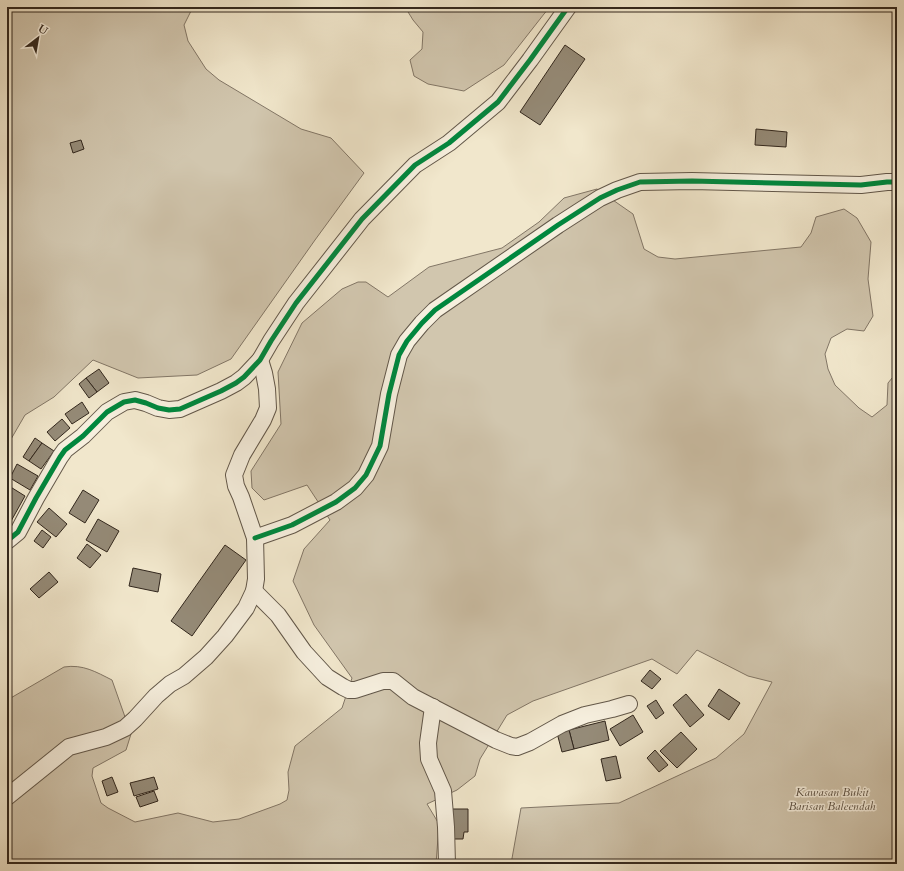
<svg xmlns="http://www.w3.org/2000/svg" width="904" height="871" font-family="Cardo,serif">
	<style>
		.green { fill: #d1c6ae; stroke: #827666 }
		.building { fill: #958b78; stroke: #32271d }
		.lines { fill: none; stroke-linecap: round; stroke-linejoin: round }
		.street-casing { stroke: #625749; stroke-width: 18 }
		.street { stroke: #f6efde; stroke-width: 16 }
		.cycleway-casing { stroke: #f6efde; stroke-width: 8 }
		.cycleway { stroke: #00873e; stroke-width: 5 }
		.labels { text-anchor: middle; stroke-width: 3; stroke-linejoin: round; paint-order: stroke }
		.park-label { font-size: 12px; font-style: italic; fill: #5a4f41; stroke: #f6efde }
	</style>
	<rect width="100%" height="100%" fill="#f1e7cc"/>
	<filter id="stains"><feTurbulence type="fractalNoise" baseFrequency=".005" numOctaves="4"/><feColorMatrix values="0 0 0 0 .2 0 0 0 0 .09 0 0 0 0 .02 0 0 0 .5 -.17"/></filter>
	<radialGradient id="worn" r=".72"><stop offset=".6" stop-color="#630" stop-opacity="0"/><stop offset="1" stop-color="#630" stop-opacity=".3"/></radialGradient>
	<g class="green">
		<path d="M 7,7 L 193,7 L 184,25 L 188,41 L 206,69 L 219,80 L 301,129 L 331,138 L 364,173 L 315,240 L 231,359 L 197,375 L 138,378 L 93,360 L 54,397 L 25,415 L 7,446 Z"/>
		<path d="M 405,7 L 550,7 L 544,14 L 504,65 L 464,91 L 428,84 L 414,76 L 410,60 L 422,49 L 423,32 L 413,20 Z"/>
		<path d="M 597,189 L 633,214 L 644,249 L 658,257 L 675,259 L 801,247 L 811,233 L 816,217 L 844,209 L 857,218 L 871,242 L 868,279 L 873,316 L 864,331 L 847,329 L 831,338 L 825,354 L 828,369 L 835,385 L 859,408 L 872,417 L 887,405 L 888,383 L 897,372 L 897,864 L 511,864 L 521,808 L 619,803 L 716,758 L 744,734 L 772,682 L 748,676 L 697,650 L 677,674 L 652,659 L 533,701 L 507,715 L 480,759 L 475,776 L 457,790 L 427,804 L 439,824 L 436,864 L 7,864 L 7,699 L 9,699 L 64,667 C 83,664 96,672 112,680 L 131,734 L 126,750 L 93,768 L 92,776 L 101,803 L 108,808 L 135,822 L 178,813 L 213,822 L 239,819 L 280,804 L 287,800 L 289,790 L 288,772 L 295,746 L 342,708 L 352,678 L 314,625 L 293,581 L 304,549 L 330,520 L 307,485 L 264,500 L 252,488 L 251,471 L 281,424 L 278,372 L 302,323 L 342,289 L 358,282 L 366,282 L 388,297 L 429,267 L 502,248 L 539,222 L 564,198 Z"/>
	</g>
	<g class="building">
		<path d="M 565,45 L 585,59 L 540,125 L 520,112 Z"/>
		<path d="M 756,129 L 787,132 L 786,147 L 755,145 Z"/>
		<path d="M 81,140 L 84,149 L 73,153 L 70,143 Z"/>
		<path d="M 99,369 L 109,383 L 97,392 L 86,378 Z"/>
		<path d="M 86,378 L 97,392 L 89,398 L 79,384 Z"/>
		<path d="M 82,402 L 89,413 L 72,424 L 65,414 Z"/>
		<path d="M 62,419 L 70,428 L 55,441 L 47,432 Z"/>
		<path d="M 35,438 L 42,443 L 29,461 L 23,457 Z"/>
		<path d="M 42,443 L 54,451 L 41,469 L 29,461 Z"/>
		<path d="M 17,464 L 38,476 L 30,490 L 10,478 Z"/>
		<path d="M 9,486 L 25,496 L 10,523 L 7,521 L 7,489 Z"/>
		<path d="M 83,490 L 99,500 L 85,523 L 69,513 Z"/>
		<path d="M 49,508 L 67,524 L 56,537 L 37,522 Z"/>
		<path d="M 98,519 L 119,531 L 107,552 L 86,540 Z"/>
		<path d="M 42,530 L 51,537 L 43,548 L 34,541 Z"/>
		<path d="M 87,544 L 101,555 L 90,568 L 77,558 Z"/>
		<path d="M 225,545 L 246,560 L 192,636 L 171,621 Z"/>
		<path d="M 133,568 L 161,574 L 158,592 L 129,586 Z"/>
		<path d="M 49,572 L 58,582 L 39,598 L 30,589 Z"/>
		<path d="M 650,670 L 661,679 L 652,689 L 641,681 Z"/>
		<path d="M 719,689 L 740,703 L 729,720 L 708,706 Z"/>
		<path d="M 686,694 L 704,715 L 690,727 L 673,705 Z"/>
		<path d="M 656,700 L 664,713 L 656,719 L 647,706 Z"/>
		<path d="M 633,715 L 643,732 L 620,746 L 610,729 Z"/>
		<path d="M 605,721 L 609,740 L 574,749 L 569,730 Z"/>
		<path d="M 569,730 L 574,749 L 562,752 L 557,733 Z"/>
		<path d="M 681,732 L 697,749 L 677,768 L 660,751 Z"/>
		<path d="M 655,750 L 668,765 L 659,772 L 647,758 Z"/>
		<path d="M 616,756 L 621,778 L 606,781 L 601,759 Z"/>
		<path d="M 112,777 L 118,792 L 107,796 L 102,781 Z"/>
		<path d="M 154,777 L 158,789 L 134,796 L 130,783 Z"/>
		<path d="M 154,791 L 158,801 L 140,807 L 136,797 Z"/>
		<path d="M 451,809 L 468,809 L 468,832 L 464,832 L 463,839 L 452,839 Z"/>
	</g>
	<g class="lines">
		<g class="street-casing">
			<g id="street">
				<path d="M 255,538 L 292,525 L 336,502 L 355,488 L 366,475 L 380,446 L 389,394 L 399,355 L 407,341 L 422,323 L 435,310 L 558,225 L 600,198 L 617,190 L 640,182 L 692,181 L 861,185 L 887,182 L 897,182"/>
				<path d="M 7,541 L 18,532 L 36,498 L 60,457 L 65,450 L 83,436 L 107,412 L 124,402 L 135,400 L 146,403 L 158,408 L 169,410 L 180,409 L 221,391 L 236,383 L 244,377 L 260,360 L 271,341 L 296,303 L 362,219 L 415,165 L 449,143 L 498,102 L 530,60 L 568,7"/>
				<path d="M 254,591 L 278,615 L 304,652 L 327,677 L 343,687 L 349,690 L 355,690 L 383,681 L 393,681 L 413,697 L 496,740 L 511,746 L 517,747 L 530,742 L 562,724 L 585,715 L 612,709 L 629,704"/>
				<path d="M 433,707 L 428,743 L 429,759 L 443,791 L 446,827 L 447,864"/>
				<path d="M 7,797 L 69,747 L 106,737 L 125,728 L 135,719 L 156,696 L 170,684 L 184,676 L 206,657 L 225,636 L 246,608 L 254,591 L 256,579 L 255,538 L 241,497 L 236,486 L 234,475 L 242,455 L 263,420 L 268,408 L 267,389 L 264,373 L 260,360"/>
			</g>
		</g>
		<use href="#street" class="street"/>
		<g class="cycleway-casing">
			<g id="cycleway">
				<path d="M 255,538 L 292,525 L 336,502 L 355,488 L 366,475 L 380,446 L 389,394 L 399,355 L 407,341 L 422,323 L 435,310 L 558,225 L 600,198 L 617,190 L 640,182 L 692,181 L 861,185 L 887,182 L 897,182"/>
				<path d="M 7,541 L 18,532 L 36,498 L 60,457 L 65,450 L 83,436 L 107,412 L 124,402 L 135,400 L 146,403 L 158,408 L 169,410 L 180,409 L 221,391 L 236,383 L 244,377 L 260,360 L 271,341 L 296,303 L 362,219 L 415,165 L 449,143 L 498,102 L 530,60 L 568,7"/>
			</g>
		</g>
		<use href="#cycleway" class="cycleway"/>
	</g>
	<g class="labels">
		<g class="park-label">
			<text x="832" y="796">Kawasan Bukit<tspan x="832" dy="14">Barisan Baleendah</tspan></text>
		</g>
	</g>
	<rect width="904" height="871" fill="none" stroke="#f1e7cc" stroke-width="24"/>
	<rect x="8" y="8" width="888" height="855" fill="none" stroke="#32271d" stroke-width="2"/>
	<rect x="12" y="12" width="880" height="847" fill="none" stroke="#32271d"/>
	<g transform="translate(38 38) rotate(31)" stroke="#f6efde" stroke-width="3" paint-order="stroke">
	<path d="M0-3L7 15L0 10L-7 15Z" fill="#32271d"/>
	<text y="-6" font-size="11" font-weight="bold" text-anchor="middle" fill="#32271d">U</text>
	</g>
	<rect width="100%" height="100%" filter="url(#stains)"/>
	<rect width="100%" height="100%" fill="url(#worn)"/>
</svg>
